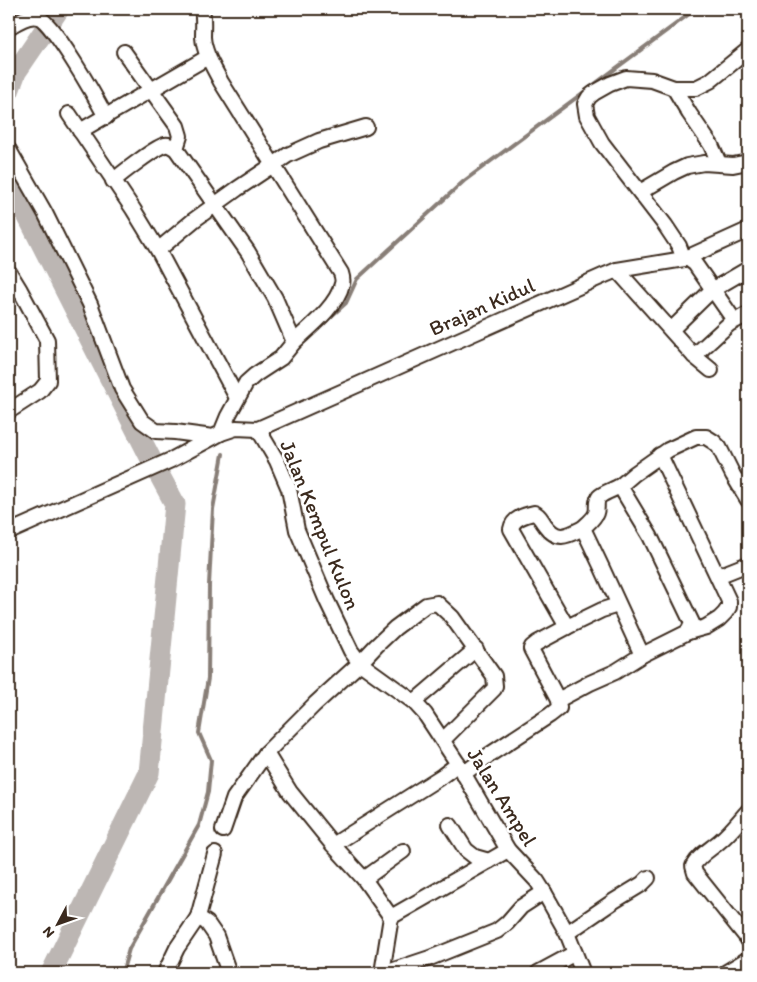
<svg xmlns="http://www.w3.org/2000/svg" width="757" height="982" font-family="Itim,sans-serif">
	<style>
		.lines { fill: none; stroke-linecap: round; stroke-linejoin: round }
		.stream { stroke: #887e77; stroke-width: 4 }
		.river { stroke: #bcb6b3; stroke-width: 21 }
		.street-casing { stroke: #3b2a1e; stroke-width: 18 }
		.street { stroke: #fff; stroke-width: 14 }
		.labels { text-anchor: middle; stroke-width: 5; stroke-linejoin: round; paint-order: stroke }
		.street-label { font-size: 21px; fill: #3b2a1e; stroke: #fff }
	</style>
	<rect width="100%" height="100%" fill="#fff"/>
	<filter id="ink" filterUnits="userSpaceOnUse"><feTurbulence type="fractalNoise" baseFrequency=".02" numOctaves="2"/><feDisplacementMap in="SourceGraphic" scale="10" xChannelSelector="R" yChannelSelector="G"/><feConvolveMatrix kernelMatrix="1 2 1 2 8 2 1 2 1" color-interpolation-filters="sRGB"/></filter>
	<g filter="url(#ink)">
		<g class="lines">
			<g class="stream">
				<path d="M 326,321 L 346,303 L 357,279 L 464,181 L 696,9"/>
				<path d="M 122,973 L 129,949 L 199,825 L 208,792 L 211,760 L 199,733 L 208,678 L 209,585 L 213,509 L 223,454"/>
			</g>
			<g class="river">
				<path d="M 9,91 L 16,72 L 59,9"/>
				<path d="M 9,181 L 32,225 L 154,465 L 175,504 L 149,773 L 51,973"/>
			</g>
			<g class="street-casing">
				<g id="street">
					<path d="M 202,9 C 204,18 203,27 203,37 C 204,53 214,68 221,82 L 341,273 C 342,276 343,281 342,284 C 337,306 310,327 294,342"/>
					<path d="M 9,27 C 17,22 28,14 38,17 C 52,20 97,100 106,117"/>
					<path d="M 124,52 L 177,126 L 180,136 L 176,149"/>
					<path d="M 674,88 L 689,113 L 711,145 L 719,163"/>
					<path d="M 69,114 L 133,209 L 158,250 L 237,398"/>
					<path d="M 80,131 L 208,57"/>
					<path d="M 9,150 L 45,213 L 90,304 L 122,389 L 142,421 L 156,431 L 175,432 L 213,437"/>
					<path d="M 113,181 C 121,174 157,146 165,145 C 169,144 173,147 176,149 L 248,252 L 275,298 L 294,342 L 281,358 L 255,375 L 246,383 L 228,416 L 221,433"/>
					<path d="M 640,192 L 674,172 L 687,166 L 704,163 L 733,165 L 748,162"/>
					<path d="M 158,250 L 194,220 L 237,189 L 288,155 L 319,141 L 366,127"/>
					<path d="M 687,258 L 695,264 L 734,320"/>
					<path d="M 684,259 L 679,246 L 665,225 L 602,143 L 587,116 L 585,104 L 589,97 L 594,93 L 610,84 L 626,78 L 652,80 L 674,88 L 696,88 L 710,81 L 748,50"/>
					<path d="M 617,270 L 694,356 L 711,370"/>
					<path d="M 9,272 L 20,290 L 47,340 L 48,381 L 40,391 L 9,411"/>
					<path d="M 672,329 L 712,290 L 748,269"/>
					<path d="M 694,356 L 729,324 L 748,314"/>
					<path d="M 258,429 L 277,461 L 289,489 L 297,530 L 327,601 L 351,651 L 360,663 L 414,702 L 425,714 L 458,764 L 508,850 L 537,881 L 544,892 L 567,933 L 583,973"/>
					<path d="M 620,486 C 615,489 603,493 599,497 C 595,502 598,508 596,513 C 594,519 587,524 583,528 L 602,568 L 642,655"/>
					<path d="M 583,528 C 567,536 557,542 545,525 C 541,520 540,515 534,513 C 525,515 513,518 511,529 L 567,627 L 602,610 L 618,605"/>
					<path d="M 9,532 L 171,460 L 221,433 L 236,428 L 258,429 L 605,275 L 617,270 L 684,259 L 748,230"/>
					<path d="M 718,576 L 748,564"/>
					<path d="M 688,632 L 692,623 L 650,536 L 620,486 L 634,474 L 668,450 L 696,437 L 706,437 L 714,442 L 719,447 L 733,475 L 748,500"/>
					<path d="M 558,700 L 590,683 L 615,672 L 642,655 L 688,632 L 706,627 L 719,619 L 725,613 L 729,607 L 729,601 L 660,455"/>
					<path d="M 414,702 L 476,649"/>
					<path d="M 463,774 L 489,755 L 550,715 L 559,708 L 558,700 L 531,649 L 532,647 L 537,643 L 567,627"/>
					<path d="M 748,811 C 739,821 731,832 720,841 C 711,849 699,855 693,866 L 695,873 L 747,938 L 748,940"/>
					<path d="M 450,825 L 466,850 L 475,857 L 489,861"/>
					<path d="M 223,830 L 234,798 L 266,753"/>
					<path d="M 333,845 L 442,776 L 458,764"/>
					<path d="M 215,854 L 198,917 L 207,923 L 216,936 L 229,973"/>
					<path d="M 364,879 L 403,851"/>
					<path d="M 391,917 L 508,850"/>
					<path d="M 567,933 L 614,901 L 642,884 L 648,878"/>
					<path d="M 165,973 L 177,948 L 198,917"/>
					<path d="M 382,973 L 391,917 L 364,879 L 333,845 L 290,792 L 266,753 L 315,704 L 360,663 L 376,646 L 395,628 L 426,605 L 437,603 L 452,617 L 494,676 L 495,686 L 494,689 L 443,740"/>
					<path d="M 385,973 L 430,958 L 497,931 L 507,923 L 521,907 L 544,892"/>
					<path d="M 538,973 L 575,953"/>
					<path d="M 725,973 L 748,959"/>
				</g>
			</g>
			<use href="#street" class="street"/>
		</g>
	</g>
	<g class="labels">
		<g class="street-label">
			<text transform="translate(482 307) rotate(-24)" y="7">Brajan Kidul</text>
			<text transform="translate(320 525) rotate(68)" y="7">Jalan Kempul Kulon</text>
			<text transform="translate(502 797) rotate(58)" y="7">Jalan Ampel</text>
		</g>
	</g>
	<rect width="757" height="982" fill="none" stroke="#fff" stroke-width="30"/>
	<rect x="15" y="15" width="727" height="952" fill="none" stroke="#3b2a1e" stroke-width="2" filter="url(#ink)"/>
	<g transform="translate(58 924) rotate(229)" stroke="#ffffff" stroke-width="4" paint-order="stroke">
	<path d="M0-4L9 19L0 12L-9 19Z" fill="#3b2a1e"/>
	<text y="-8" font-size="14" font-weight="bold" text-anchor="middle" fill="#3b2a1e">N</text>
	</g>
</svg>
